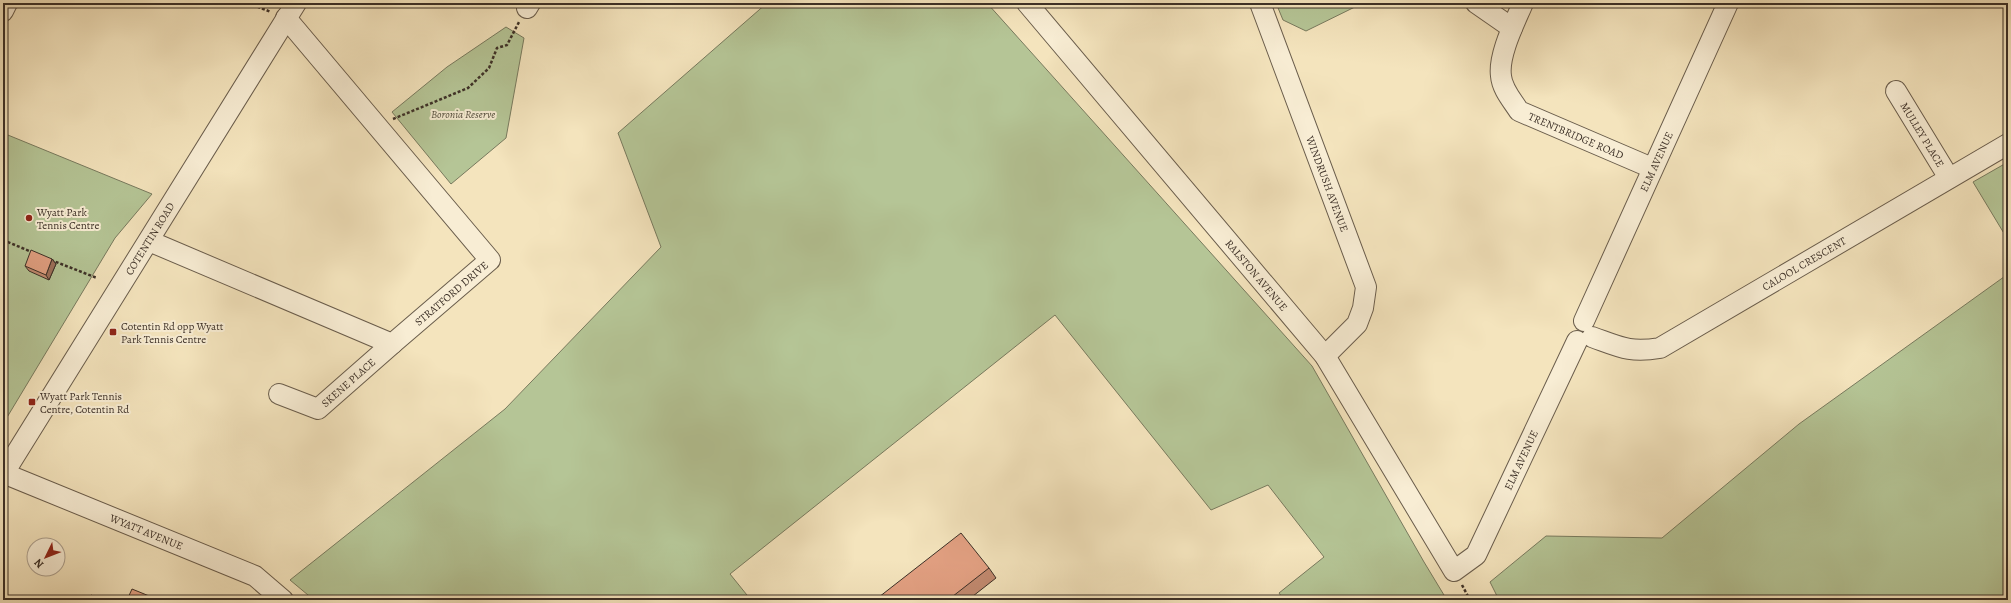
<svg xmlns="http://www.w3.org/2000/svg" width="2011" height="603" font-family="Alegreya,serif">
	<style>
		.green { fill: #b5c596; stroke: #787a5e }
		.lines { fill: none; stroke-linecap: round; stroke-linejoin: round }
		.minor-casing { stroke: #6a5d4c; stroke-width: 22 }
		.path { stroke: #3c3027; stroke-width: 2.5; stroke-dasharray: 3 2; stroke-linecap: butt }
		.minor { stroke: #f8edd4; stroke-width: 20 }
		.wall { fill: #c28a70; stroke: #3c3027 }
		.shaded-wall { fill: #9e705b; stroke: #3c3027 }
		.building { fill: #e2a082; stroke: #3c3027 }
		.poi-dot { fill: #8f2418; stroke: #f8edd4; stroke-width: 1.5 }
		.labels { text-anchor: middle; stroke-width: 4; stroke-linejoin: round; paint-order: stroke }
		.park-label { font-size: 11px; font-style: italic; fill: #544e3d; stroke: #f8edd4 }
		.street-label { font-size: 11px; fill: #3c3027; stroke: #f8edd4 }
		.poi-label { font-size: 11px; fill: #3c3027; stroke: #f8edd4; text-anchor: start }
	</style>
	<rect width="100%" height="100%" fill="#f4e4bd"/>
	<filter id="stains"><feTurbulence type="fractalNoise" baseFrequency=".005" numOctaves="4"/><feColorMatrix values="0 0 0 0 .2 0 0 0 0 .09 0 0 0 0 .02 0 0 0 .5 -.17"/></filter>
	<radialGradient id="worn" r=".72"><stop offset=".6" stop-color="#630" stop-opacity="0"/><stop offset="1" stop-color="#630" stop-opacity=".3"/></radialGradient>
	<g class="green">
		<path d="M 767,3 L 987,3 L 1312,366 L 1424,562 L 1447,600 L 1284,600 L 1279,593 L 1324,557 L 1268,485 L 1211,510 L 1055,315 L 730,574 L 751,600 L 314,600 L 290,580 L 505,409 L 661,247 L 618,133 Z"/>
		<path d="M 1276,3 L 1363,3 L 1306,31 L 1283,20 Z"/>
		<path d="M 506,27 L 524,38 L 506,138 L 451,184 L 392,112 L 447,67 Z"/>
		<path d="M 3,133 L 152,194 L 115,238 L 3,424 Z"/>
		<path d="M 2008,162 L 2008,240 L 1973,182 Z"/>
		<path d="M 2008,274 L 2008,600 L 1499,600 L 1490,582 L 1546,536 L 1662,538 L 1799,424 Z"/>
	</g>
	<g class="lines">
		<g class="minor-casing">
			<g id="minor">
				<path id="s1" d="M 1027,3 L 1325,356 L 1454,571 L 1476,555 L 1577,341"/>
				<path id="s2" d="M 1260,3 L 1366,287 L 1363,308 L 1357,324 L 1325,356"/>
				<path d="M 1476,3 L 1512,28"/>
				<path id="s3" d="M 1523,3 C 1515,22 1498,55 1501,76 C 1502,89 1512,100 1519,111 L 1652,168"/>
				<path d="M 527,8 L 530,3"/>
				<path d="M 3,11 L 7,3"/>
				<path id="s4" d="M 1896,91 L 1949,178"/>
				<path id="s5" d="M 149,241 L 392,344 L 490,260 L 286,18"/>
				<path id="s6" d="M 1584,321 L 1728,3"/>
				<path id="s7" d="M 1592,337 C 1620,347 1629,353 1660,348 L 2008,144"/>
				<path id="s8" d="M 279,394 L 318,409 L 392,344"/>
				<path id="s9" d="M 3,473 L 255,576 L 283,600"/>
				<path id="s10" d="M 4,473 L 296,3"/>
			</g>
		</g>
		<g class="path">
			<path d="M 248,3 L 271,12"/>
			<path d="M 393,119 L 468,88 L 489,68 L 497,48 L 507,45 L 519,22"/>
			<path d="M 3,240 L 34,253"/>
			<path d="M 51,260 L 97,278"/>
			<path d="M 1462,585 L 1470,600"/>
		</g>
		<use href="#minor" class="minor"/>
	</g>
	<g class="wall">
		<path d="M 52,259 L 56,264 L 49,280 L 29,271 L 25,266 Z"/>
		<path d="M 989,568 L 996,578 L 968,600 L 882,600 Z"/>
	</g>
	<path class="shaded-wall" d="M 52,259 L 56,264 L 49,280 L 46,275 Z"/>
	<g class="building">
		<path d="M 31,250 L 52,259 L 46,275 L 25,266 Z"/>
		<path d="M 961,533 L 989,568 L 948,600 L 882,600 L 879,597 Z"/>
		<path d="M 132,589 L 159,600 L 127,600 Z"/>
		<path d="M 91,595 L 104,600 L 89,600 Z"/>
	</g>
	<g class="poi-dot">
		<circle cx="29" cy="218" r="4"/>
		<rect x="109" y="328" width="8" height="8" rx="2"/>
		<rect x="28" y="398" width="8" height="8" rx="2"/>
	</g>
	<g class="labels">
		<g class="park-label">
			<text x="463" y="118">Boronia Reserve</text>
		</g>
		<g class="street-label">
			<text dy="4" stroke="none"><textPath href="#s4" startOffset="51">MULLEY PLACE</textPath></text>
			<text dy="4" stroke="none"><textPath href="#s3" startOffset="179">TRENTBRIDGE ROAD</textPath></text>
			<text dy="4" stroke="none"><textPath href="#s6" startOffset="175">ELM AVENUE</textPath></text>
			<text dy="4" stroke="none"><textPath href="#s2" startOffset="193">WINDRUSH AVENUE</textPath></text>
			<text dy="4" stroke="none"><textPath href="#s10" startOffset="276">COTENTIN ROAD</textPath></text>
			<text dy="4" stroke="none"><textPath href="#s7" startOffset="237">CALOOL CRESCENT</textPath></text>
			<text dy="4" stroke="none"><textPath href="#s1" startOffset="356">RALSTON AVENUE</textPath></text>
			<text dy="4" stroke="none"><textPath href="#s5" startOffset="342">STRATFORD DRIVE</textPath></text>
			<text dy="4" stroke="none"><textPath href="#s8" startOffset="82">SKENE PLACE</textPath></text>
			<text dy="4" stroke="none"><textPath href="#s1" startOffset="845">ELM AVENUE</textPath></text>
			<text dy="4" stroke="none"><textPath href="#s9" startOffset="155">WYATT AVENUE</textPath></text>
		</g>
		<g class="poi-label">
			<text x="37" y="216">Wyatt Park<tspan x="37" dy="13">Tennis Centre</tspan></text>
			<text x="121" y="330">Cotentin Rd opp Wyatt<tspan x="121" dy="13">Park Tennis Centre</tspan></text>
			<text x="40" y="400">Wyatt Park Tennis<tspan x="40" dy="13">Centre, Cotentin Rd</tspan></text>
		</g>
	</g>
	<rect width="2011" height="603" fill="none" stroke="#f4e4bd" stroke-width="16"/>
	<rect x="4" y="4" width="2003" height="595" fill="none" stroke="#3c3027" stroke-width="2"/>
	<rect x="8" y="8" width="1995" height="587" fill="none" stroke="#3c3027"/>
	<g transform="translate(46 557) rotate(227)"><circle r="19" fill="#f8edd4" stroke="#ada18f"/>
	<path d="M0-3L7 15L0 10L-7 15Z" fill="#8f2418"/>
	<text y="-6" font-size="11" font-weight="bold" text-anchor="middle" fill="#3c3027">N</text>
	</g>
	<rect width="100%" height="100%" filter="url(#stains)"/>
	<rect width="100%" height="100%" fill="url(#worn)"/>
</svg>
